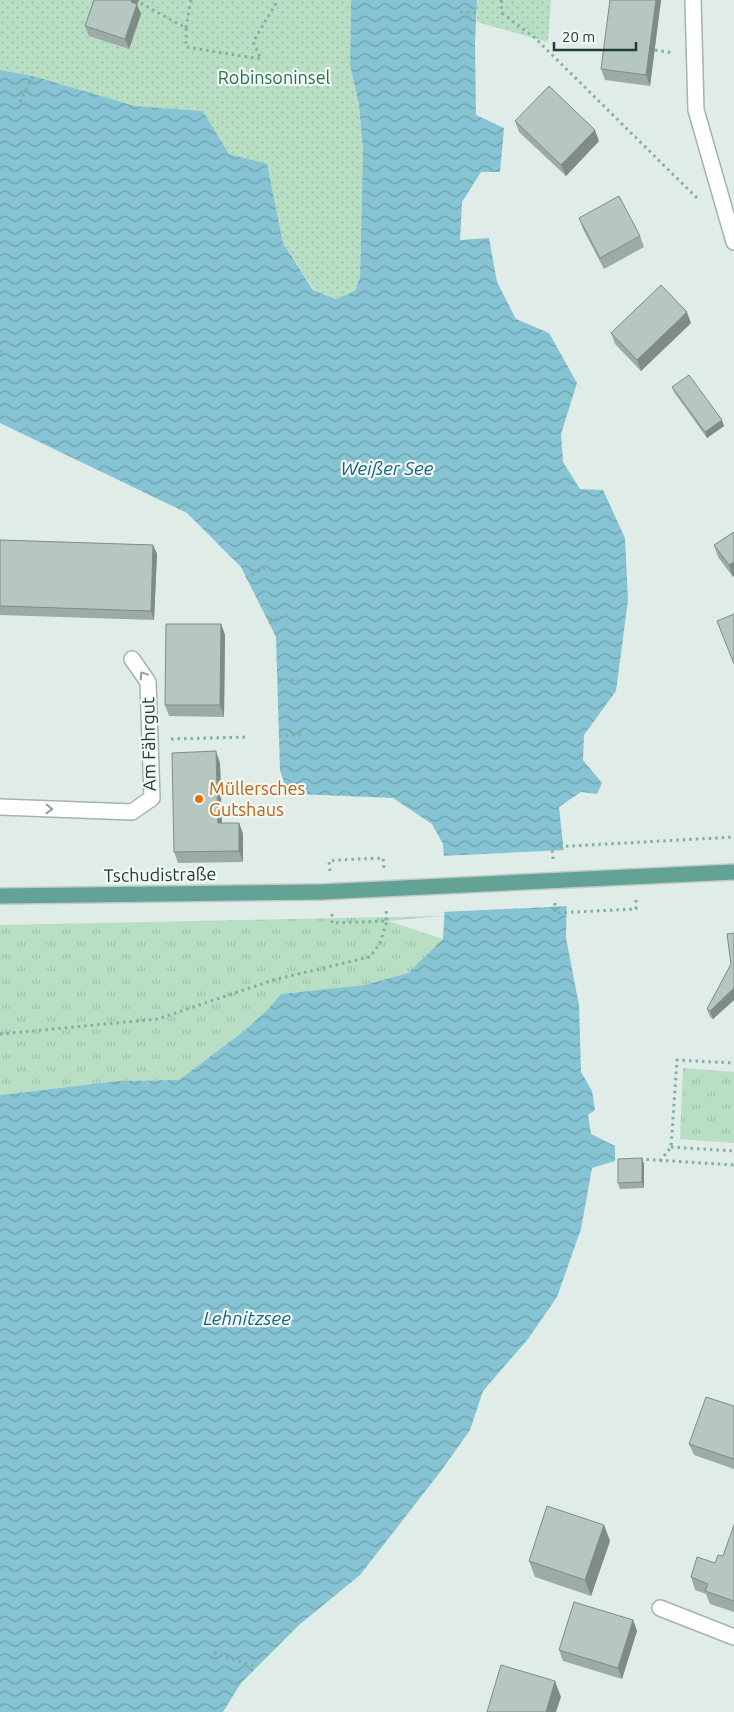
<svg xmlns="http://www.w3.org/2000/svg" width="734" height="1712" font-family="Ubuntu,sans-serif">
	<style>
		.grass { fill: url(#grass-tufts) }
		.garden { fill: url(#garden-dots) }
		.water { fill: url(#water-waves) }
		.pier { fill: #e0ece7 }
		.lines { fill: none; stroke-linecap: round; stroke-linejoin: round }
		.lane-casing { stroke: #a3b4ae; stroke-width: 18 }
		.street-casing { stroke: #a3b4ae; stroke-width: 18 }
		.primary-casing { stroke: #c1c9c7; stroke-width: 18 }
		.path { stroke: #7fb1a3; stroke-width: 3; stroke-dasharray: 2.5 4; stroke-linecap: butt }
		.lane { stroke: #fff; stroke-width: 15 }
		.street { stroke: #fff; stroke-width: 15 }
		.primary { stroke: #63a395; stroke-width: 15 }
		.primary-bridge-casing { stroke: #c1c9c7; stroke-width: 18; stroke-linecap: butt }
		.primary-bridge { stroke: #63a395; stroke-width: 15 }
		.wall { fill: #9caba5 }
		.shaded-wall { fill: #7f8b86 }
		.building { fill: #b5c7c0; stroke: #7f8b86 }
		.oneway { stroke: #909e9a }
		.food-dot { fill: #e8710a; stroke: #f1f8f5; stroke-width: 2 }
		.labels { text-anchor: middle; stroke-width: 4.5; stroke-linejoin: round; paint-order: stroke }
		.park-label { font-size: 18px; fill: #297549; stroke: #f1f8f5 }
		.street-label { font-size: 18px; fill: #203d36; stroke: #f1f8f5 }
		.food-label { font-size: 18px; fill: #c56008; stroke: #f1f8f5; text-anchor: start }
		.water-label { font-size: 19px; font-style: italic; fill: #18677b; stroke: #f1f8f5 }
	</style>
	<defs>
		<pattern id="grass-tufts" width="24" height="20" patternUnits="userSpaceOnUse" patternTransform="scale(1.25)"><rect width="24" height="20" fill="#b8dec4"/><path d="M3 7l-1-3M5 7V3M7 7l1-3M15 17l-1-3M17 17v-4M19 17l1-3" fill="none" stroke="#9ebfa9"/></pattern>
		<pattern id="garden-dots" width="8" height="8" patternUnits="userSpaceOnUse" patternTransform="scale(1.25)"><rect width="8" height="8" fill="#b8dec4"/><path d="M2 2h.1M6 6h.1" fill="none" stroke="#9ebfa9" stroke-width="1.8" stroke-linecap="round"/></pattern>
		<pattern id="water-waves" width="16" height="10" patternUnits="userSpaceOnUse" patternTransform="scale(1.25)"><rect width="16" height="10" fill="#86c4d3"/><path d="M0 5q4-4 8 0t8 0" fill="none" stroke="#6da0ac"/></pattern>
	</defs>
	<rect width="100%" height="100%" fill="#e0ece7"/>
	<g class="grass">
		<path d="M 442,916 L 388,921 L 443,939 L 408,973 L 364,985 L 281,994 L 268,1009 L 244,1031 L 179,1080 L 117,1081 L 0,1095 L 0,925 Z"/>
		<path d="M 683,1068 L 734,1072 L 734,1143 L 680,1139 Z"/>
	</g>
	<g class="garden">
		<path d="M 0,0 L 351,0 L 350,65 L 359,105 L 363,150 L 360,277 L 355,291 L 336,299 L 314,290 L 283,243 L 267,165 L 229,154 L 203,111 L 135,106 L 33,76 L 0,70 Z"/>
		<path d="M 477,0 L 551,0 L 548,42 L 477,22 Z"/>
	</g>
	<path class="water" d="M 351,0 L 477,0 L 475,44 L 476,115 L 504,128 L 500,172 L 481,172 L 462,202 L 460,240 L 489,238 L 497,282 L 516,319 L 549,333 L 577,383 L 561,434 L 563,462 L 580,489 L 603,490 L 625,538 L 628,600 L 616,691 L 584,735 L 583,760 L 602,783 L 597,794 L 581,792 L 559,807 L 567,881 L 566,938 L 579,1005 L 581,1072 L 592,1091 L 595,1110 L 588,1115 L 591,1134 L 615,1146 L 615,1161 L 592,1168 L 581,1229 L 557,1297 L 528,1339 L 483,1391 L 470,1430 L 441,1471 L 360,1575 L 299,1625 L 241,1683 L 223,1712 L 0,1712 L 0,1095 L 118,1081 L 179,1080 L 244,1031 L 268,1009 L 281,994 L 364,985 L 408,973 L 443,939 L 446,885 L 443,844 L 432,824 L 393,798 L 297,794 L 285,786 L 280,770 L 276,637 L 241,567 L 187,513 L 0,423 L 0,70 L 33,76 L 135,106 L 203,111 L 229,154 L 267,164 L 283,243 L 313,290 L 336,299 L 355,291 L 360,277 L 363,150 L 359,105 L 350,65 Z"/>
	<path class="pier" d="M 566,850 L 570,881 L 569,906 L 442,912 L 444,886 L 441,856 Z"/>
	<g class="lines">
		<g class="lane-casing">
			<g id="lane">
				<path d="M 0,807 L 132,812 L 152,798 L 148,682 L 132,659"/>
				<path d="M 660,1608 L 734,1637"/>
			</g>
		</g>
		<g class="street-casing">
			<path id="street" d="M 693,0 L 696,110 L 734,242"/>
		</g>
		<g class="primary-casing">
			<g id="primary">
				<path d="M 628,877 L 734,872"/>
				<path d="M 0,896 L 321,892"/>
			</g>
		</g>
		<g class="path">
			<path d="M 135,0 L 186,28 L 186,47 L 261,59 L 253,42 L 278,0"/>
			<path d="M 501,0 L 502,13 L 535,38 L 699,200"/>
			<path d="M 460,12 L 477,13"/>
			<path d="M 186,28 L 191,0"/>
			<path d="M 655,50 L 674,53"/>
			<path d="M 20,102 L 33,76"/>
			<path d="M 0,351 L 2,352"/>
			<path d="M 246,578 L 265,568"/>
			<path d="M 269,623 L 288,614"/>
			<path d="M 278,679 L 299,680"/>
			<path d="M 279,736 L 303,735"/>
			<path d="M 171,739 L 249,737"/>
			<path d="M 553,859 L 552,847 L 734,837"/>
			<path d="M 330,871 L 329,861 L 337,860 L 383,858 L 384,868"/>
			<path d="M 555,903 L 555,913 L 636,909 L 636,899"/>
			<path d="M 332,914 L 332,923 L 387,921 L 386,909"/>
			<path d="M 0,1034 L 158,1019 L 273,980 L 370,957 L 380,943 L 387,921"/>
			<path d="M 671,1147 L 734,1151"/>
			<path d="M 640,1159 L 734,1165"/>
			<path d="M 660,1161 L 671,1147 L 677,1060 L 734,1063"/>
			<path d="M 214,1653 L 257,1667"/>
		</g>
		<use href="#lane" class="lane"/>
		<use href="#street" class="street"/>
		<use href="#primary" class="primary"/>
		<g class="primary-bridge-casing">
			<path id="primary-bridge" d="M 321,892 L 628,877"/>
		</g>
		<use href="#primary-bridge" class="primary-bridge"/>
	</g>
	<g class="wall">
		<path d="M 94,0 L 139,0 L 137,5 L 141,14 L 129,49 L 89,36 L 85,26 Z"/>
		<path d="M 610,0 L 661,0 L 650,86 L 605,80 L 601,69 Z"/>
		<path d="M 515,121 L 599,141 L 566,176 L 519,132 Z"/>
		<path d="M 579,218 L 640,236 L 644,247 L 604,269 L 583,229 Z"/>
		<path d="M 691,323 L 641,371 L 615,344 L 611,333 Z"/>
		<path d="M 672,387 L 724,426 L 707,438 L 674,392 Z"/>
		<path d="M 734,532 L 733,577 L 718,557 L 714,545 Z"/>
		<path d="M 0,540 L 153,545 L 157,554 L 154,620 L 0,615 Z"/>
		<path d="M 221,624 L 225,635 L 224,717 L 169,716 L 165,705 Z"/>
		<path d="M 220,763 L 222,823 L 239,823 L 243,834 L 243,862 L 178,863 L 174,852 Z"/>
		<path d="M 734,933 L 734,1000 L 713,1019 L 710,1017 L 707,1009 L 731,964 Z"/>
		<path d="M 642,1158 L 644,1164 L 644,1188 L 620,1189 L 618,1183 Z"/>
		<path d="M 734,1406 L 734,1469 L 694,1455 L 689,1444 Z"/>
		<path d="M 604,1525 L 610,1541 L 591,1596 L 535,1577 L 529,1561 Z"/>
		<path d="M 734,1525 L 734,1612 L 710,1604 L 706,1594 L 695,1590 L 691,1577 L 715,1563 L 723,1556 Z"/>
		<path d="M 633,1620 L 637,1631 L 622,1679 L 563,1661 L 559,1650 Z"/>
	</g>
	<g class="shaded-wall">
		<path d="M 132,0 L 139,0 L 137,5 L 141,14 L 129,49 L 125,39 Z"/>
		<path d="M 656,0 L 661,0 L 650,86 L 646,75 Z"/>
		<path d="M 595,130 L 599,141 L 566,176 L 561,165 Z"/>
		<path d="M 687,312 L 691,323 L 641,371 L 637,360 Z"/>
		<path d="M 722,420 L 724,426 L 707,438 L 705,432 Z"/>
		<path d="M 153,545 L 157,554 L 154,620 L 151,611 Z"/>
		<path d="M 734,562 L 734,576 L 733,577 L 729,565 Z"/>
		<path d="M 221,624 L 225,635 L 224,717 L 220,705 Z"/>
		<path d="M 216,751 L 220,763 L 222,834 L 218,823 Z"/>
		<path d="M 239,823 L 243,834 L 243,862 L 239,851 Z"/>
		<path d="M 734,988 L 734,1000 L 713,1019 L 710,1011 Z"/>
		<path d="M 642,1158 L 644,1164 L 644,1188 L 642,1182 Z"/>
		<path d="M 604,1525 L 610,1541 L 591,1596 L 585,1580 Z"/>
		<path d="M 633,1620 L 637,1631 L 622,1679 L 618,1668 Z"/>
		<path d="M 555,1681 L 561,1697 L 556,1712 L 546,1712 Z"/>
	</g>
	<g class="building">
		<path d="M 94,0 L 132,0 L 131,2 L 137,4 L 125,39 L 85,26 Z"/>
		<path d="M 610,0 L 656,0 L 646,75 L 601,69 Z"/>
		<path d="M 549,86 L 595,130 L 561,165 L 515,121 Z"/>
		<path d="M 619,196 L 640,236 L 600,258 L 579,218 Z"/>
		<path d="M 661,285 L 687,312 L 637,360 L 611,333 Z"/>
		<path d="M 689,375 L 722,420 L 705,432 L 672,387 Z"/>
		<path d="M 734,532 L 734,562 L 729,565 L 714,545 Z"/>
		<path d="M 0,540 L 153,545 L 151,611 L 0,606 Z"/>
		<path d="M 734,614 L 734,664 L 717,621 Z"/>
		<path d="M 166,624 L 221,624 L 220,705 L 165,705 Z"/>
		<path d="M 216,751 L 218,823 L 239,823 L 239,851 L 174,852 L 172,753 Z"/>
		<path d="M 734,933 L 734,988 L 710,1011 L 707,1009 L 731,964 L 727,934 Z"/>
		<path d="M 642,1158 L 642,1182 L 618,1183 L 618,1159 Z"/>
		<path d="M 706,1397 L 734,1406 L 734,1459 L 689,1444 Z"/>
		<path d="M 547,1506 L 604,1525 L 585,1580 L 529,1561 Z"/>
		<path d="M 734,1525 L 734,1601 L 705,1591 L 708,1584 L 691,1577 L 697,1557 L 715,1563 L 718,1555 L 723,1556 Z"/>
		<path d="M 574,1602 L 633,1620 L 618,1668 L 559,1650 Z"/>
		<path d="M 501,1665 L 555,1681 L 546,1712 L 487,1712 Z"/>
	</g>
	<defs><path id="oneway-chevron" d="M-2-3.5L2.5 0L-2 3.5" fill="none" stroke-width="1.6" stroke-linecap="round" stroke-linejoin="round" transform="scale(1.25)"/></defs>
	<g class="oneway">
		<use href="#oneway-chevron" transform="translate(143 675) rotate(-124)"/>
		<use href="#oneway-chevron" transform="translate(49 809) rotate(2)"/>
	</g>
	<circle class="food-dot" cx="199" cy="799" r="5"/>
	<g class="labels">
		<g class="park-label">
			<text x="274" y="84">Robinsoninsel</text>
		</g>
		<g class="street-label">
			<text transform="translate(149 744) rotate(-91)" y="6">Am Fährgut</text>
			<text transform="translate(160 875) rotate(-1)" y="6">Tschudistraße</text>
		</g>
		<g class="food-label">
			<text x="209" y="795">Müllersches<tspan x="209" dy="21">Gutshaus</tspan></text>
		</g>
		<g class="water-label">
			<text x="387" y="475">Weißer See</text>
			<text x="247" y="1325">Lehnitzsee</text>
		</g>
	</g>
	<path d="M554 42v8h82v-8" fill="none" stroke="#203d36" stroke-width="2.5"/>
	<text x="562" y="42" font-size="15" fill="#203d36" stroke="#f1f8f5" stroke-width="4" paint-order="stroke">20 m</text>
</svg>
